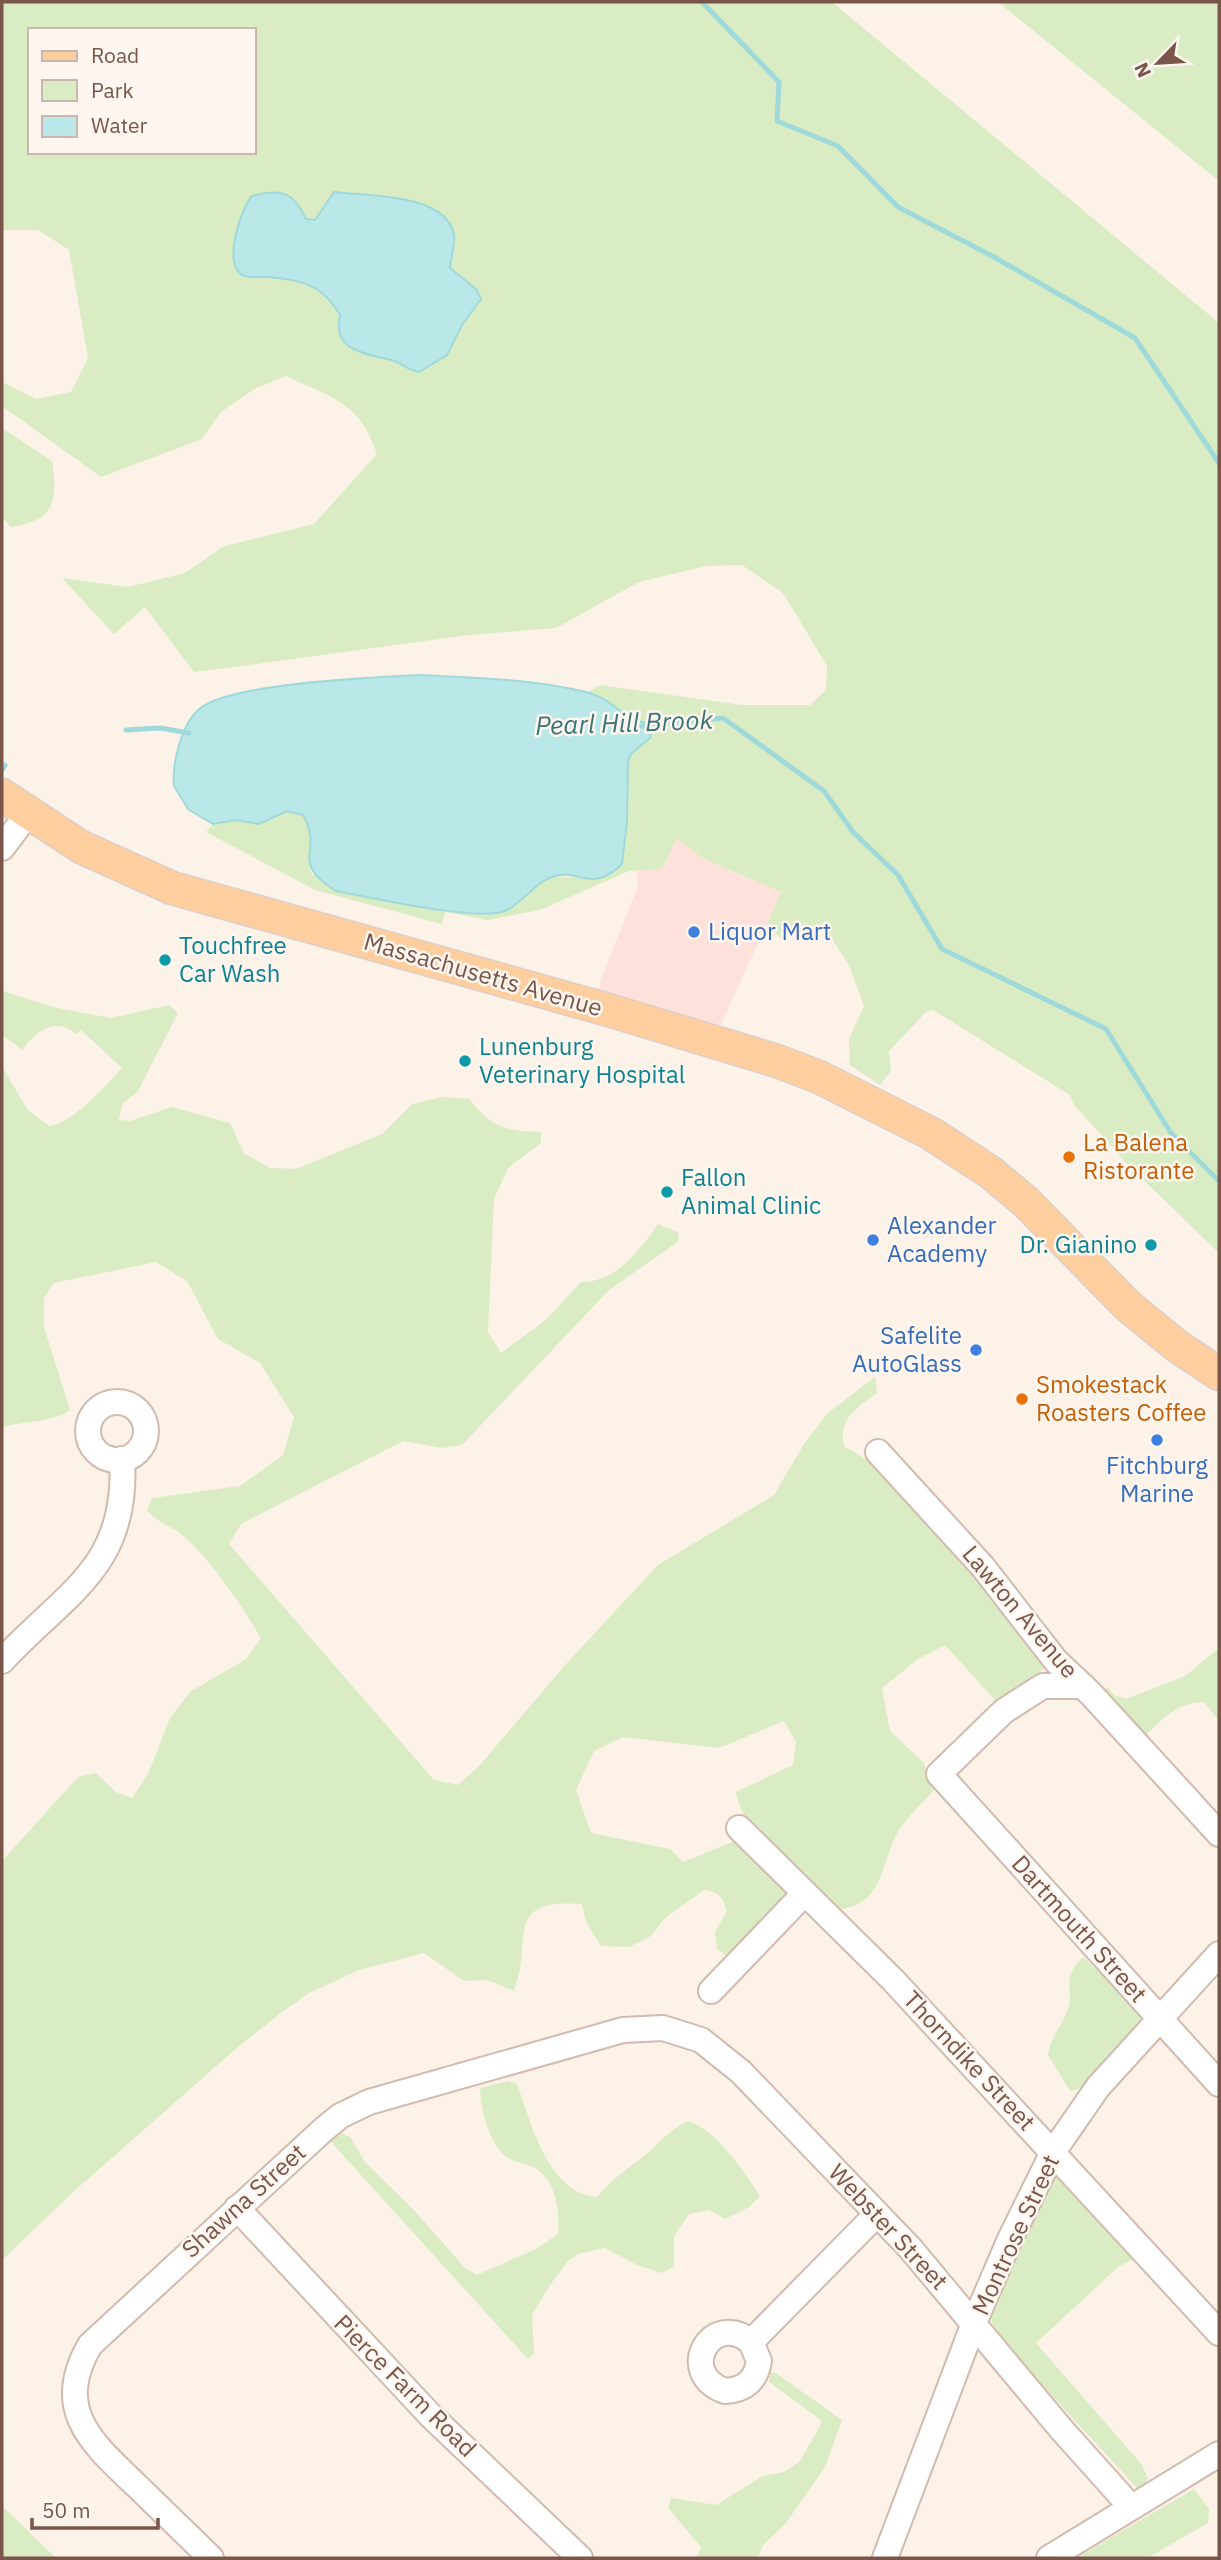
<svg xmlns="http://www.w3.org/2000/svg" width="1221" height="2560" font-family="'IBM Plex Sans',sans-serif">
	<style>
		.commercial { fill: #fee1db }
		.green { fill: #d9ecc4; fill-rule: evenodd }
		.water { fill: #bae7e8; stroke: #a0d9da; stroke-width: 2 }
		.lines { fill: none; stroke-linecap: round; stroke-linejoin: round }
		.stream { stroke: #a0d9da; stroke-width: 5 }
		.minor-casing { stroke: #d3baaf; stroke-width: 28 }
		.major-casing { stroke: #d9cfcc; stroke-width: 35 }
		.minor { stroke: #fff; stroke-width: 24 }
		.major { stroke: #fece9e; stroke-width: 32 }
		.shop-dot { fill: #3f7fe0; stroke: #fff6ef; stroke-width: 2.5 }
		.culture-dot { fill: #0f9aa8; stroke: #fff6ef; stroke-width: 2.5 }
		.food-dot { fill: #e8710a; stroke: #fff6ef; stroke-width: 2.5 }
		.labels { text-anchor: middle; stroke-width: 5; stroke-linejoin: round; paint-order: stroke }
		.shop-label { font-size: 24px; fill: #366cbe; stroke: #fff6ef; text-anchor: start }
		.culture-label { font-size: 24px; fill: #0d838f; stroke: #fff6ef; text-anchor: start }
		.street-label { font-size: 24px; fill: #79554a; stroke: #fff6ef }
		.food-label { font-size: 24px; fill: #c56008; stroke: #fff6ef; text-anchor: start }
		.water-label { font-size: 26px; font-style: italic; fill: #3a7477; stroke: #fff6ef }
	</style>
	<rect width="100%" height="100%" fill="#fdf2e7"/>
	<path class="commercial" d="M 676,837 L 702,858 L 781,892 L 720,1027 L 598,994 L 601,979 L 638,886 L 637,870 L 662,869 Z"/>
	<g class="green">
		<path d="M 2,2 L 832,2 L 1219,323 L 1219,1253 L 1130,1167 L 1074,1105 L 1070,1095 L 933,1010 L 926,1012 L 889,1051 L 891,1071 L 880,1085 L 850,1065 L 849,1039 L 864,1006 L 849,965 L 823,925 L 799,931 L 784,940 L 766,926 L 781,892 L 702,858 L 677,838 L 662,869 L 629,871 L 540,910 L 487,920 L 445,912 L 442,924 L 315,890 L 206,832 L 213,824 L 236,820 L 259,824 L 287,811 L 303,815 L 311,833 L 309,868 L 312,874 L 336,891 L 486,915 L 517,905 L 540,883 L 555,876 L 595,880 L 622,864 L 627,821 L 628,761 L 631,754 L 650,738 L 647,723 C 624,719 609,700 587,692 L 600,685 L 742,705 L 810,705 L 826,690 L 827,666 L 783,593 L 742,565 L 706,566 L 639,582 L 556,628 L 469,635 L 219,669 L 194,672 L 145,607 L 114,634 L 62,578 L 128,587 L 185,573 L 224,546 L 314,524 L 377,454 C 359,401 332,398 286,376 L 256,388 L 221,412 L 202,439 L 101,477 L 2,406 L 2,382 L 36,399 L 71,392 L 88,358 L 69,250 L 38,230 L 2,230 ZM 30,30 L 254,30 L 254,152 L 30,152 Z"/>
		<path d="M 998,2 L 1219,2 L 1219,181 Z"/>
		<path d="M 2,428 L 52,461 C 58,502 55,520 11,527 L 2,517 Z"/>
		<path d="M 2,991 L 57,1008 L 111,1018 L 169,1005 L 178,1013 L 138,1091 L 122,1104 L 119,1120 L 130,1121 L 172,1107 L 230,1123 L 244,1153 L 270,1168 L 296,1169 L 382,1134 L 412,1104 L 442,1097 L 469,1099 C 493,1128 505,1131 541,1132 L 541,1143 L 508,1168 L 494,1199 L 488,1332 L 501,1353 L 546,1320 L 581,1282 C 616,1282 639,1251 658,1224 L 678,1232 L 679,1241 L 609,1290 L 462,1445 L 442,1448 L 403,1441 L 241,1524 L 229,1544 L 434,1780 L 458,1785 L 480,1765 L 566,1664 L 658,1565 L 774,1495 L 804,1444 L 828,1413 L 875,1377 L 877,1393 C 857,1408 838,1418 844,1446 L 877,1466 L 1040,1655 L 1044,1666 L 1039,1677 L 995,1700 L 945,1645 L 918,1659 L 882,1688 L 890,1731 L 924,1763 L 934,1790 C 922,1804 903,1820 895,1837 C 880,1871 881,1905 837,1910 C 805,1880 742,1836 736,1792 L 793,1765 L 796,1742 L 784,1721 L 719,1748 L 623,1737 L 594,1751 L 576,1790 L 591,1833 L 670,1849 L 683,1862 L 740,1839 L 794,1896 L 739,1954 L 727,1957 L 717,1949 L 715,1932 L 727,1911 C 723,1898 719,1891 704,1890 L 665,1918 L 651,1936 L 629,1947 L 601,1946 L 586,1922 L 582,1904 C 501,1898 534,1941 514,1991 L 487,1980 L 464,1981 L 424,1953 L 359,1970 L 309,1993 L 282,2012 L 239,2046 L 72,2193 L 2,2260 L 2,1861 L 78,1777 L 96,1773 L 116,1792 L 132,1798 L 149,1772 L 170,1718 L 190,1692 L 246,1659 L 261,1638 C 239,1602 216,1567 186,1538 C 174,1526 157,1524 147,1510 L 152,1498 L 240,1486 L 283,1455 L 294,1417 L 260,1363 L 218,1339 L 187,1281 L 156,1262 L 54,1283 L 44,1298 L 44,1327 L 70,1410 C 50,1423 25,1421 2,1427 L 2,1067 L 28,1110 L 49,1126 C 73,1123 106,1086 122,1068 L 81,1030 L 76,1034 C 58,1016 34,1031 23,1050 L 2,1035 Z"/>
		<path d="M 1218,1649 L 1219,1721 L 1204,1702 C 1178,1702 1162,1719 1144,1737 L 1096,1694 L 1108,1687 L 1114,1695 L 1126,1699 L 1185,1676 Z"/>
		<path d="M 1083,1957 L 1139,2009 L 1143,2020 L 1082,2088 L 1070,2091 L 1048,2055 C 1051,2038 1059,2029 1066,2014 C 1077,1988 1058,1982 1083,1957 Z"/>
		<path d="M 508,2081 L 517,2084 C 531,2122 548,2194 597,2197 C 612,2179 626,2170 644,2156 C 660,2143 669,2130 688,2121 C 715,2129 745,2172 760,2196 L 749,2207 L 725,2219 L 709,2210 L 689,2214 L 674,2236 L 674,2267 L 662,2273 L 637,2265 L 605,2248 L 578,2254 L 568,2261 L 550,2285 L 532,2315 L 534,2354 L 528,2359 L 331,2142 L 332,2137 L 341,2133 L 350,2137 L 365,2162 L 413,2209 L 465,2268 L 477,2275 L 536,2249 L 558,2234 C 560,2209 556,2175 528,2165 C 519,2162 510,2161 503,2154 C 488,2139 481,2109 480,2088 Z"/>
		<path d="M 1059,2173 L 1135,2258 L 1118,2267 L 1036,2343 L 1142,2465 L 1148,2479 L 1144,2487 L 1137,2488 L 1010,2350 L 992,2323 L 989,2305 L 1052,2176 Z"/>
		<path d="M 770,2372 L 777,2374 L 842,2420 L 825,2467 L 786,2523 L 764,2544 L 757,2558 L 697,2558 L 701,2547 L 668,2508 L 671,2498 L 716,2505 L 763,2476 L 784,2472 L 800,2461 L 820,2426 L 821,2420 L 769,2382 Z"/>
		<path d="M 1194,2489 L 1209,2509 L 1208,2523 L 1147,2558 L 1076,2558 Z"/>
		<path d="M 2,2506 L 56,2558 L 2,2558 Z"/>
	</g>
	<g class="water">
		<path d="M 334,192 C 367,196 447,193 454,235 C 455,245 451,258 450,268 L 476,289 L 481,299 L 462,325 L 447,355 L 419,372 C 408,370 403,364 394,361 C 368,353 331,353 340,315 C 322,284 300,279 266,277 C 260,277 250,278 244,276 C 221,267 241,208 252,196 C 282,188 293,192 306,219 L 315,220 Z"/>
		<path d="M 420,675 C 475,678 532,679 586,692 C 610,697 623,719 647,723 L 651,730 L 650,738 L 631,754 L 628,761 L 627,821 L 622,864 C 590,895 578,867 552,877 C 534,883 523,903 505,911 C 478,922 370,897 336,891 C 287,860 325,854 303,815 L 287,811 L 259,824 L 236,820 L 213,824 L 188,809 L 174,786 C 172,763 181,726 198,710 C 227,683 376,677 420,675 Z"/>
	</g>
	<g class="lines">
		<g class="stream">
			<path d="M 702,2 L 779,82 L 777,121 L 838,146 L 898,207 L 994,257 L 1135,338 L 1219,463"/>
			<path d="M 642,726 L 723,718 L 824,791 L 853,832 L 898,875 L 942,949 L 1106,1029 L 1171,1133 L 1219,1181"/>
			<path d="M 126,730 L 160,728 L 189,733"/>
			<path d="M 2,770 L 5,765"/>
		</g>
		<g class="minor-casing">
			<g id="minor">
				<path d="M 2,848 L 27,815"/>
				<circle cx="117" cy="1431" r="29"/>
				<path d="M 878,1452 L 983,1567 L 1056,1661 L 1091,1694 L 1219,1834"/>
				<path d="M 2,1661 C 66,1592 129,1567 122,1459"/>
				<path d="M 1083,1686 L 1043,1686 L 1004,1711 L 939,1774 L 1219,2084"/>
				<path d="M 739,1828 L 893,1980 L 1219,2333"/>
				<path d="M 711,1991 L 804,1894"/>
				<path d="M 237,2208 L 430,2415 L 580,2558"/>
				<path d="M 751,2342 L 759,2361 C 756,2380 745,2390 725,2391 C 675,2373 712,2309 751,2342 L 877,2214"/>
				<path d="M 211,2558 C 186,2534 162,2510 137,2486 C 92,2443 52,2410 90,2345 L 323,2130 L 340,2116 L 369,2102 L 623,2030 L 663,2028 L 701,2040 L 741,2072 L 910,2248 L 1062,2430 L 1131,2507"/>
				<path d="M 885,2558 L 974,2323 L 1010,2239 L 1053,2152 L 1098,2087 L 1219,1954"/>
				<path d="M 1049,2558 L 1219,2454"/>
			</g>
		</g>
		<g class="major-casing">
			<path id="major" d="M 2,795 L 81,847 L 172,888 L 605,1009 L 777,1061 L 819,1077 L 930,1133 L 990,1172 L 1026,1202 L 1128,1306 L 1177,1346 L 1219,1374"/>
		</g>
		<use href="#minor" class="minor"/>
		<use href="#major" class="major"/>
	</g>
	<g class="shop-dot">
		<circle cx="694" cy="932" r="7"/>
		<circle cx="873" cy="1240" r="7"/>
		<circle cx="976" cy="1350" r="7"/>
		<circle cx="1157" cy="1440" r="7"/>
	</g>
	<g class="culture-dot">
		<circle cx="165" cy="960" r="7"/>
		<circle cx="465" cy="1061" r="7"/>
		<circle cx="667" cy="1192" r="7"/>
		<circle cx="1151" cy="1245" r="7"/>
	</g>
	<g class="food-dot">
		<circle cx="1069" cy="1157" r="7"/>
		<circle cx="1022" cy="1399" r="7"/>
	</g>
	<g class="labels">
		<g class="shop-label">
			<text x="708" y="940">Liquor Mart</text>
			<text x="887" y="1234">Alexander<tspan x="887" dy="28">Academy</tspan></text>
			<text x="962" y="1344" text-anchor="end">Safelite<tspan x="962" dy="28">AutoGlass</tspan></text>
			<text x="1157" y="1474" text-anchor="middle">Fitchburg<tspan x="1157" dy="28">Marine</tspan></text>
		</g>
		<g class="culture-label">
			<text x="179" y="954">Touchfree<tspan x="179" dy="28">Car Wash</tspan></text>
			<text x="479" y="1055">Lunenburg<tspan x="479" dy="28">Veterinary Hospital</tspan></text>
			<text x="681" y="1186">Fallon<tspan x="681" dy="28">Animal Clinic</tspan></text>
			<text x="1137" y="1253" text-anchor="end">Dr. Gianino</text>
		</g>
		<g class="street-label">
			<text transform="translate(483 975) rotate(16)" y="8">Massachusetts Avenue</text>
			<text transform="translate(1020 1612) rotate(50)" y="8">Lawton Avenue</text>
			<text transform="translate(1079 1929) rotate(48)" y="8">Dartmouth Street</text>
			<text transform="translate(969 2061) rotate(47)" y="8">Thorndike Street</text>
			<text transform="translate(244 2201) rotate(-42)" y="8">Shawna Street</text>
			<text transform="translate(888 2227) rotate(47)" y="8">Webster Street</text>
			<text transform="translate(1016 2235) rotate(-65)" y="8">Montrose Street</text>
			<text transform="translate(405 2386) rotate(45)" y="8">Pierce Farm Road</text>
		</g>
		<g class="food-label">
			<text x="1083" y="1151">La Balena<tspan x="1083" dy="28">Ristorante</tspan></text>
			<text x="1036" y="1393">Smokestack<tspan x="1036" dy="28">Roasters Coffee</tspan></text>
		</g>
		<g class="water-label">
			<text transform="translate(624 723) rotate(-2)" y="9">Pearl Hill Brook</text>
		</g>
	</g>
	<rect width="1221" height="2560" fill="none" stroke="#79554a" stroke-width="7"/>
	<rect x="28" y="28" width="228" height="126" fill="#fff6ef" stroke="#c9b6ad" stroke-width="2"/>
	<rect x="42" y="51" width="35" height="10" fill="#fece9e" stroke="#c9b6ad" stroke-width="2"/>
	<text x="91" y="63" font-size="21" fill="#79554a">Road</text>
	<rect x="42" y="80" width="35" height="21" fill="#d9ecc4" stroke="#c9b6ad" stroke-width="2"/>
	<text x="91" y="98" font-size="21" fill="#79554a">Park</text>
	<rect x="42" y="116" width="35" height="21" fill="#bae7e8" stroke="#c9b6ad" stroke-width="2"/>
	<text x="91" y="133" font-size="21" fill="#79554a">Water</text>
	<g transform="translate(1158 63) rotate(245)" stroke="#fff6ef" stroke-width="5" paint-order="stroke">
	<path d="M0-5L12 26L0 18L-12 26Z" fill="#79554a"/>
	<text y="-10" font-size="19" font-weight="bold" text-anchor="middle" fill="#79554a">N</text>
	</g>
	<path d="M32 2518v10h126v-10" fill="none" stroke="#79554a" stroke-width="3.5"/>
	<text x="42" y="2518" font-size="21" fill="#79554a" stroke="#fff6ef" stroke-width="5" paint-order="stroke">50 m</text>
</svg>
